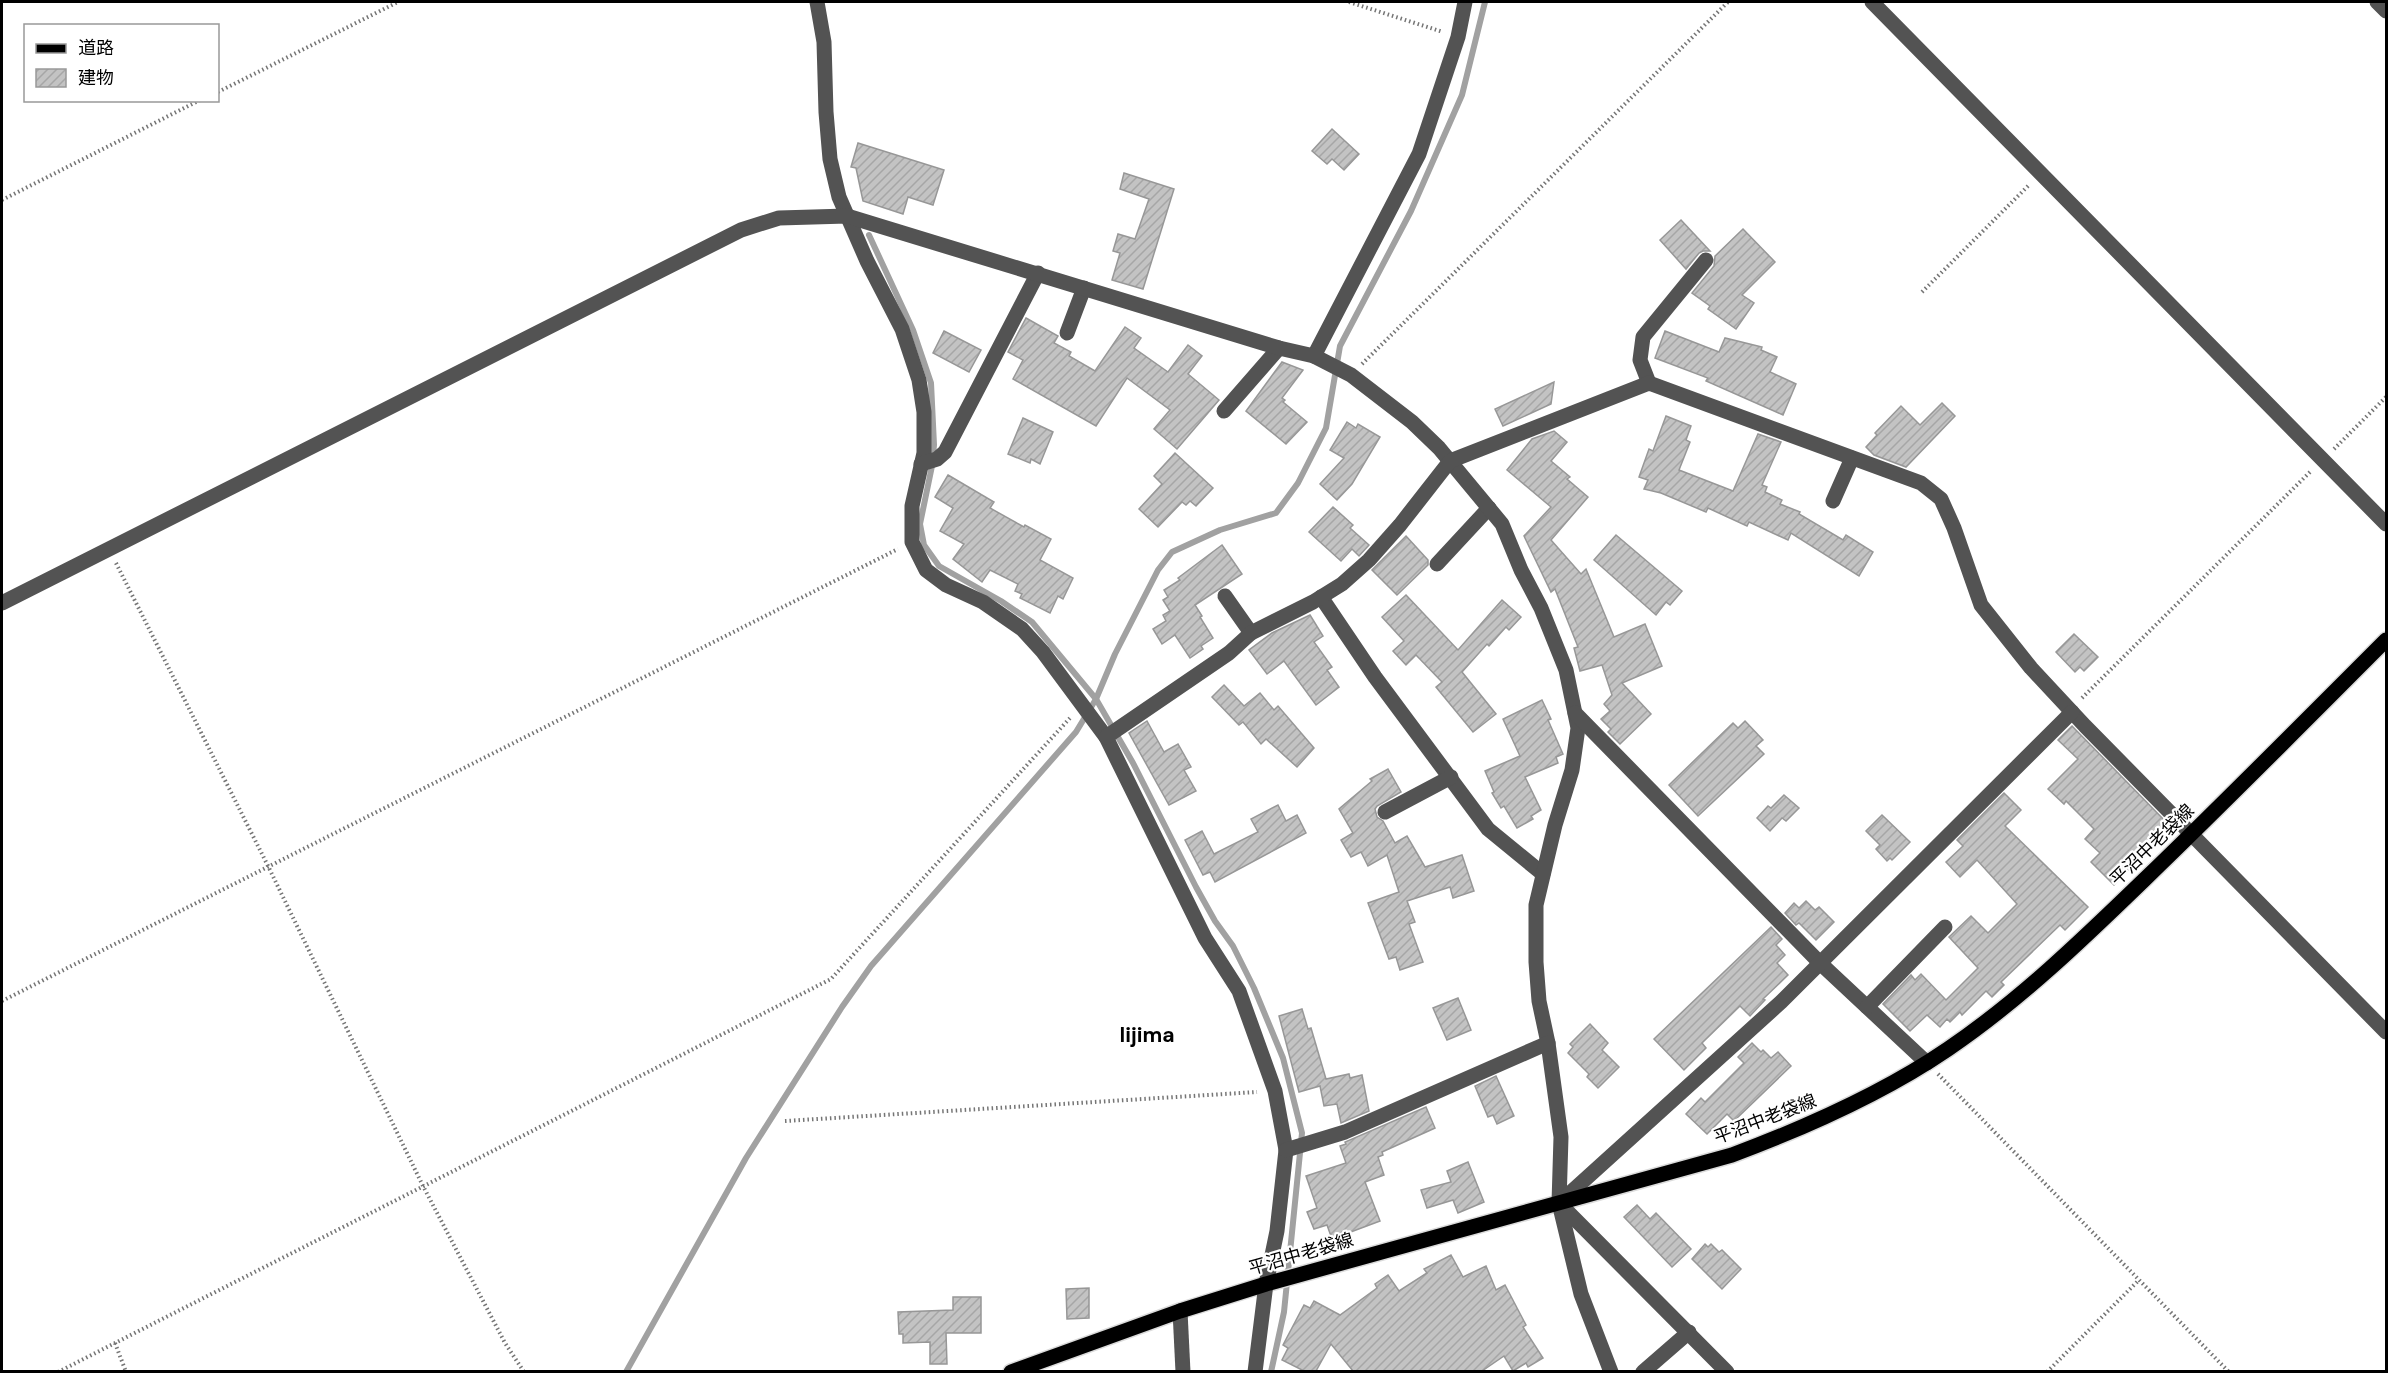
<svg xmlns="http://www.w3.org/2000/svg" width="2388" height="1373" font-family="'DM Sans','Noto Sans JP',sans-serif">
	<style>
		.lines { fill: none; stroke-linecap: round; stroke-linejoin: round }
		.stream { stroke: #a1a1a1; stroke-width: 6 }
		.building { fill: url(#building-hatch); stroke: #979797; stroke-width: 1.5 }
		.major-casing { stroke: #dbdbdb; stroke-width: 18 }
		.path { stroke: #757575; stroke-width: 4; stroke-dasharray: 1.5 3; stroke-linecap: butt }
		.minor { stroke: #535353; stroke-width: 15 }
		.major { stroke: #000; stroke-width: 15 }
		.labels { text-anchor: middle; stroke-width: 4.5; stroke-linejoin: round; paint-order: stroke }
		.street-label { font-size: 18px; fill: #000; stroke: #fff }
		.quarter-label { font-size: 21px; font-weight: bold; fill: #000; stroke: #fff }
	</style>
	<defs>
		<pattern id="building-hatch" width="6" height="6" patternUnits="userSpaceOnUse" patternTransform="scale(1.5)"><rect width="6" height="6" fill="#c3c3c3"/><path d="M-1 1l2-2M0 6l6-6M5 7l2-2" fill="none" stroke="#a6a6a6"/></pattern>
	</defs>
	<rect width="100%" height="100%" fill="#fff"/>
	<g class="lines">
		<g class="stream">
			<path d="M 869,235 L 913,330 L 931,383 L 934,445 L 932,466 L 920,524 L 924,545 L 939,566 L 1001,601 L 1032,622 L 1096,699 L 1133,763 L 1196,887 L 1215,921 L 1233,946 L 1254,988 L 1283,1058 L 1302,1133 L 1284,1312 L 1271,1372"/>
			<path d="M 626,1372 L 746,1158 L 842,1007 L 871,966 L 1076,732 L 1096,699 L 1115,654 L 1158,570 L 1172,552 L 1220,530 L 1276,513 L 1298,483 L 1326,428 L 1340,346 L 1411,211 L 1462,95 L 1485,2"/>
		</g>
	</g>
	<g class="building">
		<path d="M 1332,129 L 1359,154 L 1344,170 L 1332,159 L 1327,164 L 1312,151 Z"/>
		<path d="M 858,143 L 944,170 L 933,205 L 908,197 L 903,214 L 863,201 L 856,168 L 851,167 Z"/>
		<path d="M 1124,173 L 1174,189 L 1143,289 L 1112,280 L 1120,253 L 1113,251 L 1118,234 L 1135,239 L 1149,199 L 1120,189 Z"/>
		<path d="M 1681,220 L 1710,251 L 1703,251 L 1699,253 L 1686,269 L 1660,240 Z"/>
		<path d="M 1743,229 L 1775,262 L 1742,295 L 1754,303 L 1736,329 L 1708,309 L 1710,306 L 1692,293 L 1714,266 L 1715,256 Z"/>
		<path d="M 1026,318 L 1058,336 L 1054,343 L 1071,352 L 1069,356 L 1095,371 L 1125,327 L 1141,338 L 1134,348 L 1168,372 L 1188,345 L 1202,356 L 1188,374 L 1219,400 L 1177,449 L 1154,429 L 1170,410 L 1127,378 L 1096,426 L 1013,379 L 1023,360 L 1008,352 Z"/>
		<path d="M 944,331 L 981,350 L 969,372 L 933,353 Z"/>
		<path d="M 1665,331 L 1719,352 L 1725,338 L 1762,347 L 1761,350 L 1777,357 L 1770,372 L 1796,384 L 1783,415 L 1706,381 L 1708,378 L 1655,358 Z"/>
		<path d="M 1282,362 L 1303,370 L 1282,398 L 1285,400 L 1283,402 L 1307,422 L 1286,444 L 1246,411 Z"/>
		<path d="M 1554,382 L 1551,404 L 1503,426 L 1495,409 Z"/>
		<path d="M 1942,403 L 1955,416 L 1906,467 L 1874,455 L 1866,447 L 1877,435 L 1875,433 L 1901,406 L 1920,425 Z"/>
		<path d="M 1666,416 L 1691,426 L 1686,440 L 1690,442 L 1679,470 L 1733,491 L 1758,434 L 1781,442 L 1762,485 L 1767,487 L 1765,492 L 1782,500 L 1780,504 L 1800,512 L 1799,514 L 1843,540 L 1846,535 L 1873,552 L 1859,576 L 1791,533 L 1788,540 L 1749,522 L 1747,526 L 1708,508 L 1706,512 L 1661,493 L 1644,489 L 1648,480 L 1639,477 L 1649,449 L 1653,451 Z"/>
		<path d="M 1023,418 L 1053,432 L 1040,464 L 1031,459 L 1030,463 L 1008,454 Z"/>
		<path d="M 1347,422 L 1356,428 L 1358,424 L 1380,437 L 1352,484 L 1337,500 L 1320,484 L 1344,458 L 1330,450 Z"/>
		<path d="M 1554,431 L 1567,442 L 1551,461 L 1570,477 L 1567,479 L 1588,497 L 1551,540 L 1581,574 L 1586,569 L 1614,637 L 1645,624 L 1662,666 L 1622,683 L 1651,714 L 1620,744 L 1608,732 L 1611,729 L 1601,719 L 1610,711 L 1604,704 L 1612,695 L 1602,665 L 1580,671 L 1574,648 L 1578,647 L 1555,589 L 1551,592 L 1524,536 L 1551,507 L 1507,470 L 1532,439 Z"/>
		<path d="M 1175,453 L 1213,488 L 1196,506 L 1190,501 L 1186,505 L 1182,502 L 1158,527 L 1139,509 L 1162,484 L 1154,476 Z"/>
		<path d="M 948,475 L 994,502 L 990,508 L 1024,527 L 1025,525 L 1051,539 L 1040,560 L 1073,578 L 1063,599 L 1058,596 L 1050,613 L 1020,598 L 1022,594 L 1015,591 L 1018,584 L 990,570 L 982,582 L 953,559 L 964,544 L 940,531 L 953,508 L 935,497 Z"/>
		<path d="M 1333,507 L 1353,525 L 1350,528 L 1369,545 L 1359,556 L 1352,549 L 1341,561 L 1309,532 Z"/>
		<path d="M 1616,535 L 1682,591 L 1670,605 L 1666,602 L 1656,615 L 1594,560 Z"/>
		<path d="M 1406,536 L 1428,560 L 1428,565 L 1397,595 L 1372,570 Z"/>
		<path d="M 1222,545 L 1242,574 L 1195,605 L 1202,616 L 1200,617 L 1213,638 L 1201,646 L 1203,649 L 1190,658 L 1175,635 L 1162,644 L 1153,629 L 1166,621 L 1163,615 L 1170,611 L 1163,600 L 1168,597 L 1164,590 L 1180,580 L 1178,578 Z"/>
		<path d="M 1406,595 L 1458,650 L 1502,600 L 1521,617 L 1509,630 L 1506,627 L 1489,646 L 1487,644 L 1462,672 L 1496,714 L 1473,732 L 1436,687 L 1442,682 L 1416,655 L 1406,665 L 1393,651 L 1404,641 L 1382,617 Z"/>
		<path d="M 1310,615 L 1323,636 L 1314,642 L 1332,667 L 1327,670 L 1339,687 L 1316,705 L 1284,661 L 1267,674 L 1249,650 L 1272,633 Z"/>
		<path d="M 2074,634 L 2098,657 L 2084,671 L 2080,667 L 2075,672 L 2056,652 Z"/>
		<path d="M 1224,685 L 1244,706 L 1260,693 L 1274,710 L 1278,706 L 1314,748 L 1297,767 L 1266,739 L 1261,744 L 1243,722 L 1239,725 L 1212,697 Z"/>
		<path d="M 1542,700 L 1551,719 L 1548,720 L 1563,754 L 1556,757 L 1558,763 L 1525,777 L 1541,810 L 1531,816 L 1533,819 L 1517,828 L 1504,806 L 1501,808 L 1492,793 L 1494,792 L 1485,771 L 1520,756 L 1503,719 Z"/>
		<path d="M 1147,721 L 1164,752 L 1178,744 L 1191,767 L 1184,770 L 1196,791 L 1169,805 L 1129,733 Z"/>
		<path d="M 1745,721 L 1763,740 L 1756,746 L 1764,754 L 1698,816 L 1669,785 L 1733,723 L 1738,728 Z"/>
		<path d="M 2072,726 L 2170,826 L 2114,885 L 2091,862 L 2100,853 L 2085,839 L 2094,829 L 2066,801 L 2064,804 L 2048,789 L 2078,759 L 2058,740 Z"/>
		<path d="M 1388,769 L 1401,792 L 1377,806 L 1375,809 L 1377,817 L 1383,821 L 1395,843 L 1407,836 L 1425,867 L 1462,855 L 1474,891 L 1453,898 L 1450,887 L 1407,901 L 1415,922 L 1409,924 L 1423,962 L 1400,970 L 1396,957 L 1389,959 L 1368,903 L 1399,892 L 1387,855 L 1368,866 L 1361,852 L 1351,857 L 1341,840 L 1353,833 L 1339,809 L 1372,781 L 1370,779 Z"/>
		<path d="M 2004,793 L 2021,810 L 2005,826 L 2088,907 L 2065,930 L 2060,925 L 2001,982 L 2004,985 L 1992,997 L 1986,991 L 1962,1015 L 1960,1012 L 1950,1022 L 1947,1019 L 1940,1027 L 1927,1015 L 1910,1031 L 1883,1004 L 1911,975 L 1915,980 L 1921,974 L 1946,1000 L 1978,968 L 1949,937 L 1971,916 L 1988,933 L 2017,904 L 1977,860 L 1960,877 L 1946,862 L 1963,846 L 1957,840 Z"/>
		<path d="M 1784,795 L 1799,808 L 1786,821 L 1782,818 L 1770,831 L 1757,818 L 1768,806 L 1771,808 Z"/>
		<path d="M 1278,805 L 1286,821 L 1297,815 L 1306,833 L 1215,882 L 1210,872 L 1203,875 L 1185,840 L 1202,831 L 1214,854 L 1258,832 L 1251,819 Z"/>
		<path d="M 1882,815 L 1910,842 L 1892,860 L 1890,858 L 1887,861 L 1876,849 L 1880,845 L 1866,831 Z"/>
		<path d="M 1806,901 L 1815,910 L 1819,907 L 1834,922 L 1816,940 L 1799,923 L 1796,925 L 1785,913 L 1794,903 L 1799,908 Z"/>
		<path d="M 1771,927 L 1782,939 L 1776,945 L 1785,955 L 1777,963 L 1788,975 L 1763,999 L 1765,1000 L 1750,1016 L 1740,1006 L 1702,1043 L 1706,1048 L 1684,1070 L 1654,1039 Z"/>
		<path d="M 1458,998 L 1471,1030 L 1447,1040 L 1433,1008 Z"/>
		<path d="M 1302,1009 L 1308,1029 L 1311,1028 L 1326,1079 L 1349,1074 L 1350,1078 L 1362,1075 L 1369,1111 L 1341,1123 L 1337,1104 L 1324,1106 L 1320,1086 L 1299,1092 L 1279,1016 Z"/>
		<path d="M 1590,1024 L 1608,1043 L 1602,1050 L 1619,1067 L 1598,1088 L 1587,1077 L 1589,1074 L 1568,1053 L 1573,1047 L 1570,1044 Z"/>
		<path d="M 1752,1043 L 1761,1052 L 1763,1050 L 1771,1058 L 1778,1052 L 1791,1066 L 1734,1121 L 1727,1114 L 1707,1134 L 1686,1114 L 1701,1098 L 1705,1102 L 1744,1063 L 1738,1057 Z"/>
		<path d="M 1496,1076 L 1514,1116 L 1497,1124 L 1493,1115 L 1488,1117 L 1475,1086 Z"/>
		<path d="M 1426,1107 L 1435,1128 L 1382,1152 L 1383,1155 L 1378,1157 L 1384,1175 L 1365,1182 L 1380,1221 L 1332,1239 L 1327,1225 L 1314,1229 L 1307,1212 L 1317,1208 L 1306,1176 L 1346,1163 L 1340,1146 L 1346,1144 L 1345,1142 Z"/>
		<path d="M 1468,1162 L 1484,1202 L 1458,1213 L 1453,1200 L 1427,1208 L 1421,1190 L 1451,1182 L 1447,1171 Z"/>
		<path d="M 1637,1205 L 1650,1219 L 1656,1213 L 1691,1249 L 1672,1267 L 1624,1217 Z"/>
		<path d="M 1705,1244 L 1708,1247 L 1711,1244 L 1719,1252 L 1722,1250 L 1741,1269 L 1722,1289 L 1692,1259 Z"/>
		<path d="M 1451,1255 L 1463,1277 L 1486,1266 L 1496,1290 L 1505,1285 L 1526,1325 L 1523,1327 L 1543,1358 L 1528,1367 L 1526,1363 L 1513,1371 L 1504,1356 L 1482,1371 L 1353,1371 L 1331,1344 L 1316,1371 L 1304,1371 L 1282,1360 L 1288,1348 L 1283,1345 L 1304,1305 L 1310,1308 L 1314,1301 L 1340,1315 L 1377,1288 L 1375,1284 L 1388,1275 L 1399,1291 L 1427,1273 L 1424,1269 Z"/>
		<path d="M 1089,1288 L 1089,1318 L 1067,1319 L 1066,1289 Z"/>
		<path d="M 953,1297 L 981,1297 L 981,1333 L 946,1333 L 947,1364 L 930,1364 L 930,1342 L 903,1343 L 903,1334 L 899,1334 L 898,1312 L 953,1310 Z"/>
	</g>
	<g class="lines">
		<g class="major-casing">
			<path id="major" d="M 1011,1372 L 1180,1311 L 1266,1284 L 1732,1155 C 1807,1127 1882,1094 1948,1049 C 2020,1000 2082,940 2144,880 C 2226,801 2306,720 2386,640"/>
		</g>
		<g class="path">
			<path d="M 1349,2 L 1443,32"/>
			<path d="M 218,92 L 398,2"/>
			<path d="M 2,200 L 200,100"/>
			<path d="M 1922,292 L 2030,184"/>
			<path d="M 1362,364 L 1728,2"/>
			<path d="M 2334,449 L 2386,397"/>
			<path d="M 116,563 L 268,866 L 423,1186 L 505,1343 L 524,1372"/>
			<path d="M 2082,698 L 2311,471"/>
			<path d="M 2,1001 L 898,549"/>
			<path d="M 1938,1074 L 2229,1372"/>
			<path d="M 785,1121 L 1257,1092"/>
			<path d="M 115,1343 L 126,1372"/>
			<path d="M 58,1372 L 831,979 L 1070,718"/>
			<path d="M 2047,1372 L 2139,1280"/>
		</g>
		<g class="minor">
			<path d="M 817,2 L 824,42 L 826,112 L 830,159 L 839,197 L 867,261 L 902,329 L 919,380 L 924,412 L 924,453 L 912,506 L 912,542 L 926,570 L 946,585 L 983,602 L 1022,629 L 1043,652 L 1106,737 L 1205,938 L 1239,991 L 1275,1091 L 1286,1150 L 1277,1231 L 1266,1284 L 1255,1372"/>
			<path d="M 1872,2 L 2386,524"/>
			<path d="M 2377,2 L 2386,11"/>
			<path d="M 1067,333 L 1084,288"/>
			<path d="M 1314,356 L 1419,154 L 1458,37 L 1465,2"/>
			<path d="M 1649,383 L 1640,360 L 1643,337 L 1706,260"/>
			<path d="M 1224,411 L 1279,348"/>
			<path d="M 921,464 L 937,459 L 945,452 L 1038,273"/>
			<path d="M 1833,501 L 1852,458"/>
			<path d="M 1437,564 L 1489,508"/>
			<path d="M 1225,596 L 1251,633"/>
			<path d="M 1321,597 L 1375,677 L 1488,829 L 1543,874"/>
			<path d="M 2,603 L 741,230 L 779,218 L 847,216 L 1279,348 L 1314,356 L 1351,375 L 1412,422 L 1439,448 L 1502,524 L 1521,570 L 1541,608 L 1566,670 L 1578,728 L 1572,770 L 1555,825 L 1536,905 L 1536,962 L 1539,1001 L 1548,1043 L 1561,1137 L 1559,1203 L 1581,1294 L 1611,1372"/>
			<path d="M 1575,713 L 1820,963 L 1927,1063"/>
			<path d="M 1106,737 L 1229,653 L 1251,633 L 1313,602 L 1342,584 L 1369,560 L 1400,525 L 1450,461 L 1649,383 L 1921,483 L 1941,499 L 1954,528 L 1981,605 L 2031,668 L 2085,726 L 2386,1032"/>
			<path d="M 1385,812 L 1451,777"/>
			<path d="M 1867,1007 L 1945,927"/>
			<path d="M 1286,1150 L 1345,1132 L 1548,1043"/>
			<path d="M 1559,1203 L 1781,1002 L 2072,712"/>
			<path d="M 1560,1204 L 1727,1372"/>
			<path d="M 1180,1311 L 1183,1372"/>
			<path d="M 1643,1372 L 1689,1332"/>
		</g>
		<use href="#major" class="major"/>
	</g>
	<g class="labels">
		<g class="street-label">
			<text transform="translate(2152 845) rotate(-44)" y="6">平沼中老袋線</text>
			<text transform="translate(1765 1119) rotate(-21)" y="6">平沼中老袋線</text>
			<text transform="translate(1301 1254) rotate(-16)" y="6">平沼中老袋線</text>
		</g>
		<g class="quarter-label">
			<text x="1147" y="1042">Iijima</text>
		</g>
	</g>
	<rect width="2388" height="1373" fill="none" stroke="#000000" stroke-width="6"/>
	<rect x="24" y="24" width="195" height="78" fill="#ffffff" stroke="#999999" stroke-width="1.5"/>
	<rect x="36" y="44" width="30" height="9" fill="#000000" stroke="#999999" stroke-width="1.5"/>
	<text x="78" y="54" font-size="18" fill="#000000">道路</text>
	<rect x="36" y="69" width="30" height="18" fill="url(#building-hatch)" stroke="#999999" stroke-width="1.5"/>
	<text x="78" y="84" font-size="18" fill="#000000">建物</text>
</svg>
